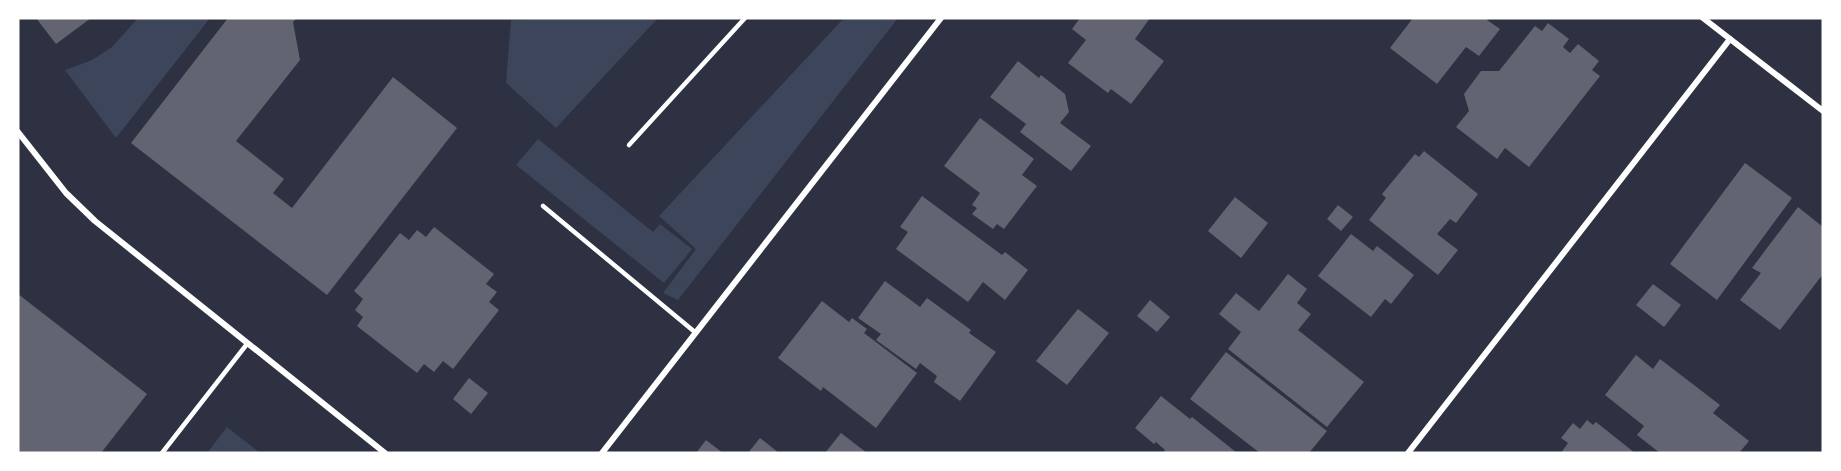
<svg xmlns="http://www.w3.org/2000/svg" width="1841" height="471" font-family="Arial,sans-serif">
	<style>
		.green { fill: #3c4559 }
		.building { fill: #626471 }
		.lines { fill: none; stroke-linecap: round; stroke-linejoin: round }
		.service { stroke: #fff; stroke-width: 4.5 }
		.minor { stroke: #fff; stroke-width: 6 }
	</style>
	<rect width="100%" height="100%" fill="#2d3142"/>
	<g class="green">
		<path d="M 138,18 L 210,18 L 116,138 L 65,70 L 92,60 L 112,47 Z"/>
		<path d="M 549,18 L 658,18 L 556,128 L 506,83 L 511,20 Z"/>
		<path d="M 844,18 L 898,18 L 678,300 L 663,293 L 696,249 L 659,216 Z"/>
		<path d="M 538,139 L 653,232 L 660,224 L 692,249 L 664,283 L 516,165 Z"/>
		<path d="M 227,427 L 260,453 L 207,453 Z"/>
	</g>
	<g class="building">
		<path d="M 36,18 L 91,18 L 56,44 Z"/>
		<path d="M 228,18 L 297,18 L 293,22 L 300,60 L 236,141 L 284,179 L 273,193 L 292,208 L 393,77 L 457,128 L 327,295 L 131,143 Z"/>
		<path d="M 1080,18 L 1150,18 L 1135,39 L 1164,61 L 1131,104 L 1111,89 L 1108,93 L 1068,63 L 1086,40 L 1072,29 Z"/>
		<path d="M 1413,18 L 1489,18 L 1487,20 L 1500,29 L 1479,56 L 1466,47 L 1437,84 L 1390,48 Z"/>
		<path d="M 1548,23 L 1569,39 L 1563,47 L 1570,53 L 1578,44 L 1599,61 L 1592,70 L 1600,76 L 1529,167 L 1505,148 L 1497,159 L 1456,127 L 1469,111 L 1464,94 L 1481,71 L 1499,71 L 1535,26 L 1542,31 Z"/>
		<path d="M 1018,61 L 1039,78 L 1041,75 L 1065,94 L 1069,112 L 1060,123 L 1091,146 L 1071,171 L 1020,132 L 1026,124 L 990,97 Z"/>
		<path d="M 980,118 L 1034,159 L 1022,175 L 1037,186 L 1004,229 L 997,224 L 993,229 L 972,214 L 977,208 L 972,205 L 980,193 L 944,166 Z"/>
		<path d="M 1424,151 L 1478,194 L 1456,223 L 1450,219 L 1437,234 L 1458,250 L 1438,275 L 1369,220 L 1386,198 L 1382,194 L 1415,154 L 1419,157 Z"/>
		<path d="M 1745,163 L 1792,198 L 1717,300 L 1670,264 Z"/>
		<path d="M 922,196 L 1002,255 L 1005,252 L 1028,270 L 1005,300 L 983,282 L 968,302 L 896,249 L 908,232 L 900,227 Z"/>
		<path d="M 1235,197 L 1268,223 L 1241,258 L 1208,231 Z"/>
		<path d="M 1338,205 L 1353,217 L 1341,231 L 1327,219 Z"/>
		<path d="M 1798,207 L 1823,227 L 1823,274 L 1780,330 L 1740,300 L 1761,273 L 1752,268 Z"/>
		<path d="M 434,227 L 494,274 L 486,284 L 497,292 L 489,302 L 499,310 L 453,369 L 443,361 L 434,372 L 424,364 L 417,373 L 357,326 L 363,317 L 355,310 L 363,299 L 354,291 L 400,233 L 409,240 L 417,230 L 426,237 Z"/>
		<path d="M 1351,234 L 1373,251 L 1377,246 L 1414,275 L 1391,304 L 1385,299 L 1371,317 L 1318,276 Z"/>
		<path d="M 1288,274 L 1307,289 L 1297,303 L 1311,314 L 1298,330 L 1364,382 L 1327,427 L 1228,349 L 1241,332 L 1219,314 L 1236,293 L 1259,311 Z"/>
		<path d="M 885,281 L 920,307 L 927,298 L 971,330 L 969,333 L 996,352 L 960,401 L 934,382 L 937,376 L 920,363 L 916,369 L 876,340 L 881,334 L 858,318 Z"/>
		<path d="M 1653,284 L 1681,305 L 1664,327 L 1636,305 Z"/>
		<path d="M 18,294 L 147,394 L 101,453 L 18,453 Z"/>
		<path d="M 1150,300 L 1170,317 L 1157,332 L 1137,316 Z"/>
		<path d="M 822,301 L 849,322 L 852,318 L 867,329 L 864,333 L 917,373 L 876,428 L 823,387 L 821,391 L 778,358 Z"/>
		<path d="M 1078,309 L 1109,333 L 1067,385 L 1036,361 Z"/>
		<path d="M 1226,352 L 1327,431 L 1309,453 L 1260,453 L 1190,399 Z"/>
		<path d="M 1636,355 L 1653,369 L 1660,359 L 1720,405 L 1713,413 L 1749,441 L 1739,453 L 1660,453 L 1637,435 L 1644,426 L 1605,395 Z"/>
		<path d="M 469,378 L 488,393 L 471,414 L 453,399 Z"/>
		<path d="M 1161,396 L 1190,419 L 1192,417 L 1237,453 L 1163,453 L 1165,450 L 1156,442 L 1154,444 L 1135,428 Z"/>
		<path d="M 1587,420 L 1593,425 L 1596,422 L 1635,453 L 1561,453 L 1568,443 L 1561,438 L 1573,423 L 1580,429 Z"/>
		<path d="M 841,433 L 867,453 L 825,453 Z"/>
		<path d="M 760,438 L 779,453 L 748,453 Z"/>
		<path d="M 706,440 L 723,453 L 696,453 Z"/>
	</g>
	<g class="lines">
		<g class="service">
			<path d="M 629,145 L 745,18"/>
			<path d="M 543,206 L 696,333"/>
			<path d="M 162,453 L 247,344"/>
		</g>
		<g class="minor">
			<path d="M 1703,18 L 1823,111"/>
			<path d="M 18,132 L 66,193 L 95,221 L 385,453"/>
			<path d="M 602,453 L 941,18"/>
			<path d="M 1408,453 L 1730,39"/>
		</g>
	</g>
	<rect width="1841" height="471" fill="none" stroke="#ffffff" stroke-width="39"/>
</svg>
